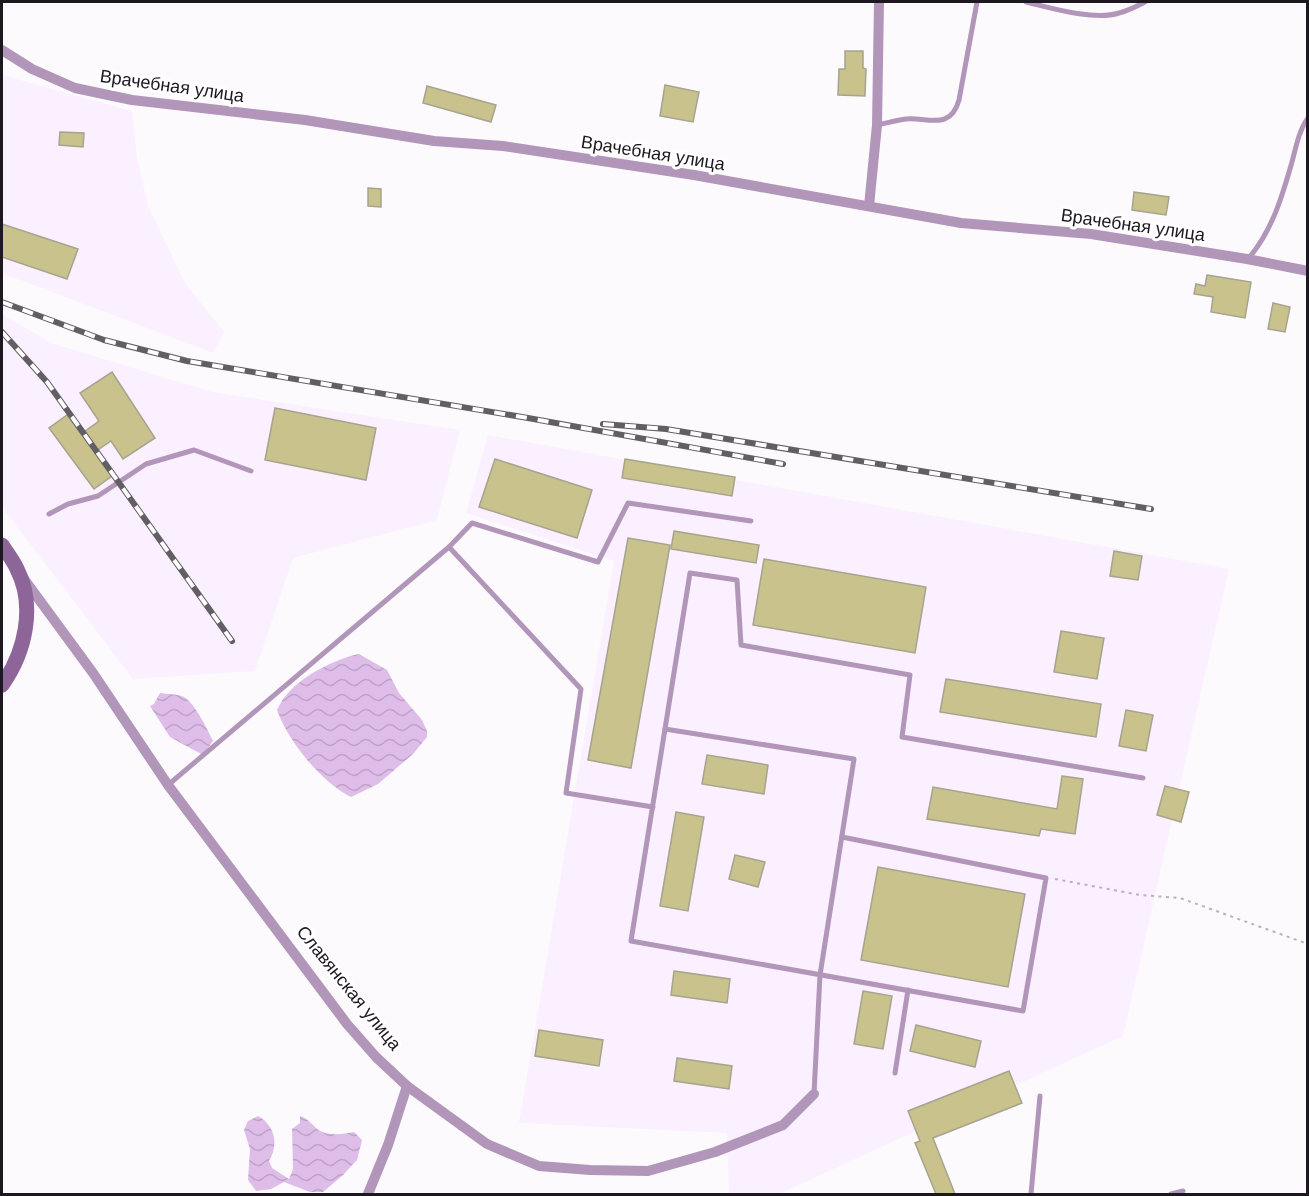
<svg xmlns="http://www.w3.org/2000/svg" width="1309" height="1196" font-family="Arial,sans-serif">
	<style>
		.built { fill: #fbf0ff }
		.water { fill: url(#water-waves) }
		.building { fill: #c9c28d; stroke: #a6a38e; stroke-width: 1.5 }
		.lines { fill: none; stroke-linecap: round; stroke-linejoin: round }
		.path { stroke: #b6b3b8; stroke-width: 2; stroke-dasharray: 3 4.5; stroke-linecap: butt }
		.service { stroke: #b196ba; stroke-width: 5 }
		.minor { stroke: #b196ba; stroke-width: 10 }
		.secondary { stroke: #8d6598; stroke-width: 15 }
		.rail-casing { stroke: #625e64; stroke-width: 6 }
		.rail { stroke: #fff; stroke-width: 4; stroke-dasharray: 11; stroke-linecap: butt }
		.labels { text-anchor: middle; stroke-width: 6; stroke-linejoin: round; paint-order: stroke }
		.street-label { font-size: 18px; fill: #1d181f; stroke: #fff }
	</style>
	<defs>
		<pattern id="water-waves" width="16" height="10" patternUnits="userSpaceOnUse" patternTransform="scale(1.5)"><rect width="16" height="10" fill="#debde9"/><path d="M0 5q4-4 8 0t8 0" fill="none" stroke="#bea2c7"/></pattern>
	</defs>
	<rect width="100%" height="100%" fill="#fdfafe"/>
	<g class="built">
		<path d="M 2,75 L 132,111 L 137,157 L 148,206 L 185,283 L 224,332 L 213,353 L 2,273 Z"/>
		<path d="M 2,314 L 51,343 L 212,392 L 460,430 L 437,520 L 293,558 L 255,671 L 133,679 L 2,507 Z"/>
		<path d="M 488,435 L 1229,569 L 1123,1036 L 779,1194 L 729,1194 L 727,1133 L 519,1123 L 614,561 L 466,513 Z"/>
	</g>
	<g class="water">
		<path d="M 359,654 L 387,670 L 399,693 L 422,720 L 427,731 L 427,737 L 413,754 L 378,784 L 351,797 C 321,782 288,741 277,710 C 280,704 283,698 288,693 C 304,675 335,659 359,654 Z"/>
		<path d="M 160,693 C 167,694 178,694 184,697 C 194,702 208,730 213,741 L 203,755 L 170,737 L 150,706 L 154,704 Z"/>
		<path d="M 258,1116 C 275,1125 279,1145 269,1161 L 272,1168 L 289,1179 L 293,1169 L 292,1129 L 300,1123 L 300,1116 C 311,1120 312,1126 320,1131 C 330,1136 344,1134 354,1132 L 362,1140 L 357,1160 L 342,1176 L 323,1192 L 310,1192 L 284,1182 L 271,1189 L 256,1191 L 248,1180 L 250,1149 L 244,1130 L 248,1121 Z"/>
	</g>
	<g class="building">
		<path d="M 845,51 L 863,51 L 863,68 L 866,69 L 865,96 L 838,95 L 839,69 L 845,69 Z"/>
		<path d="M 665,85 L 699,92 L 693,122 L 660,116 Z"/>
		<path d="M 427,86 L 496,105 L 491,122 L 423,103 Z"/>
		<path d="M 60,132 L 84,133 L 83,147 L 59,145 Z"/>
		<path d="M 368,188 L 381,189 L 381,207 L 368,206 Z"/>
		<path d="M 1134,192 L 1169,197 L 1166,215 L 1132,210 Z"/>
		<path d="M 2,224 L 78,249 L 67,279 L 2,257 Z"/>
		<path d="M 1207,275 L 1251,282 L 1245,318 L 1211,312 L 1213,297 L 1194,294 L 1196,284 L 1205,286 Z"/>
		<path d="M 1273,303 L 1290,307 L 1285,332 L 1268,329 Z"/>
		<path d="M 112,372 L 155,438 L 123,459 L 111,441 L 95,452 L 112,476 L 94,489 L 49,428 L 67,415 L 81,434 L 99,421 L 80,393 Z"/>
		<path d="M 275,408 L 376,428 L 366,480 L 265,460 Z"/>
		<path d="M 495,459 L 592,490 L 577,538 L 479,507 Z"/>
		<path d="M 625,459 L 735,477 L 732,496 L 622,478 Z"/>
		<path d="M 674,531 L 759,545 L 756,563 L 671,549 Z"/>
		<path d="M 628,538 L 670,545 L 631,768 L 588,760 Z"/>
		<path d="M 1114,551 L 1142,556 L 1138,580 L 1110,576 Z"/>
		<path d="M 764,559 L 926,587 L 915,653 L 753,625 Z"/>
		<path d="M 1061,631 L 1104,638 L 1097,679 L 1054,672 Z"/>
		<path d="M 946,679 L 1101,704 L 1096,737 L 940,712 Z"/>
		<path d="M 1126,710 L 1153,715 L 1146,751 L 1119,746 Z"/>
		<path d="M 707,755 L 768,765 L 764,794 L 702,784 Z"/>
		<path d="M 1062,776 L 1083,779 L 1075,834 L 1041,829 L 1039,836 L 927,819 L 933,787 L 1057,809 Z"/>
		<path d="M 1165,786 L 1189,792 L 1181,822 L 1157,815 Z"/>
		<path d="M 676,812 L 704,817 L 688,911 L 660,906 Z"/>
		<path d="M 735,855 L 765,862 L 758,887 L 729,879 Z"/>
		<path d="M 878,867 L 1025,894 L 1008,987 L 861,960 Z"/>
		<path d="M 674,971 L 730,979 L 727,1003 L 671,995 Z"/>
		<path d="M 863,991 L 892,996 L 883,1049 L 854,1044 Z"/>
		<path d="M 916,1025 L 981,1041 L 975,1067 L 910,1051 Z"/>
		<path d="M 539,1030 L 603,1040 L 599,1066 L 535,1056 Z"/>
		<path d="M 677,1058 L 732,1066 L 729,1089 L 674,1081 Z"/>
		<path d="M 1009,1071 L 1022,1103 L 933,1138 L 955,1194 L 936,1194 L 915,1143 L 920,1141 L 908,1111 Z"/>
	</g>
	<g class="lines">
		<path class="path" d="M 1055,879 L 1140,895 L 1180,898 L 1308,944"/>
		<g class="service">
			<path d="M 1026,2 C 1051,8 1094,21 1119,13 C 1128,11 1137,6 1145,2"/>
			<path d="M 877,125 C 887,123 897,120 906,119 C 929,117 950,131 959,100 L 977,2"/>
			<path d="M 1248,259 C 1272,231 1282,197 1292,162 C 1296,147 1299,130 1308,118"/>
			<path d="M 49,514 L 68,504 L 98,496 L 146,464 L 194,450 L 251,471"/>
			<path d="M 449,547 L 472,523 L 598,562 L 628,503 L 751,521"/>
			<path d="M 665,729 L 854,759 L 820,975 L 814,1094"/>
			<path d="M 168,785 L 449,547 L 581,689 L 566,793 L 653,807"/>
			<path d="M 842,837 L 1046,878 L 1023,1011 L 631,941 L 690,573 L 737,580 L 741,645 L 910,675 L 902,737 L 1143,778"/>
			<path d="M 895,1073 L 908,990"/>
			<path d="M 1031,1194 L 1040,1096"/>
			<path d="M 1171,1194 L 1183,1191"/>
		</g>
		<g class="minor">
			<path d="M 2,50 L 32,69 L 75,88 L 132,100 L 305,120 L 434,141 L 503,146 L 694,175 L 961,223 L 1091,234 L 1247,259 L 1308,271"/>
			<path d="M 869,206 L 877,125 L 879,2"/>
			<path d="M 24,579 L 93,673 L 168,785 L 347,1024 L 376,1057 L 407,1086 L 487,1144 L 539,1166 L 590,1170 L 648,1171 L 715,1152 L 783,1125 L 814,1094"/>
			<path d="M 368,1194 L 388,1145 L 407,1086"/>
		</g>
		<path class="secondary" d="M 2,545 C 7,553 13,560 17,569 C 36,606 25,653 2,685"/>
		<g class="rail-casing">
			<g id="rail">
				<path d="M 2,302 L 104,340 L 187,361 L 528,418 L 783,464"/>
				<path d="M 2,332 L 47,382 L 232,641"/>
				<path d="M 603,424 L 666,429 L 1151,509"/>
			</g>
		</g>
		<use href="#rail" class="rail"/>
	</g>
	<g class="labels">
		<g class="street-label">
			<text transform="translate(172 86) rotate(8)" y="6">Врачебная улица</text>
			<text transform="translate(653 153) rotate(9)" y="6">Врачебная улица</text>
			<text transform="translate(1133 225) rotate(8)" y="6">Врачебная улица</text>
			<text transform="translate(349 988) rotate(51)" y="6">Славянская улица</text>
		</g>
	</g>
	<rect width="1309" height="1196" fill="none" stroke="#1d181f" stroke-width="6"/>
</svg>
